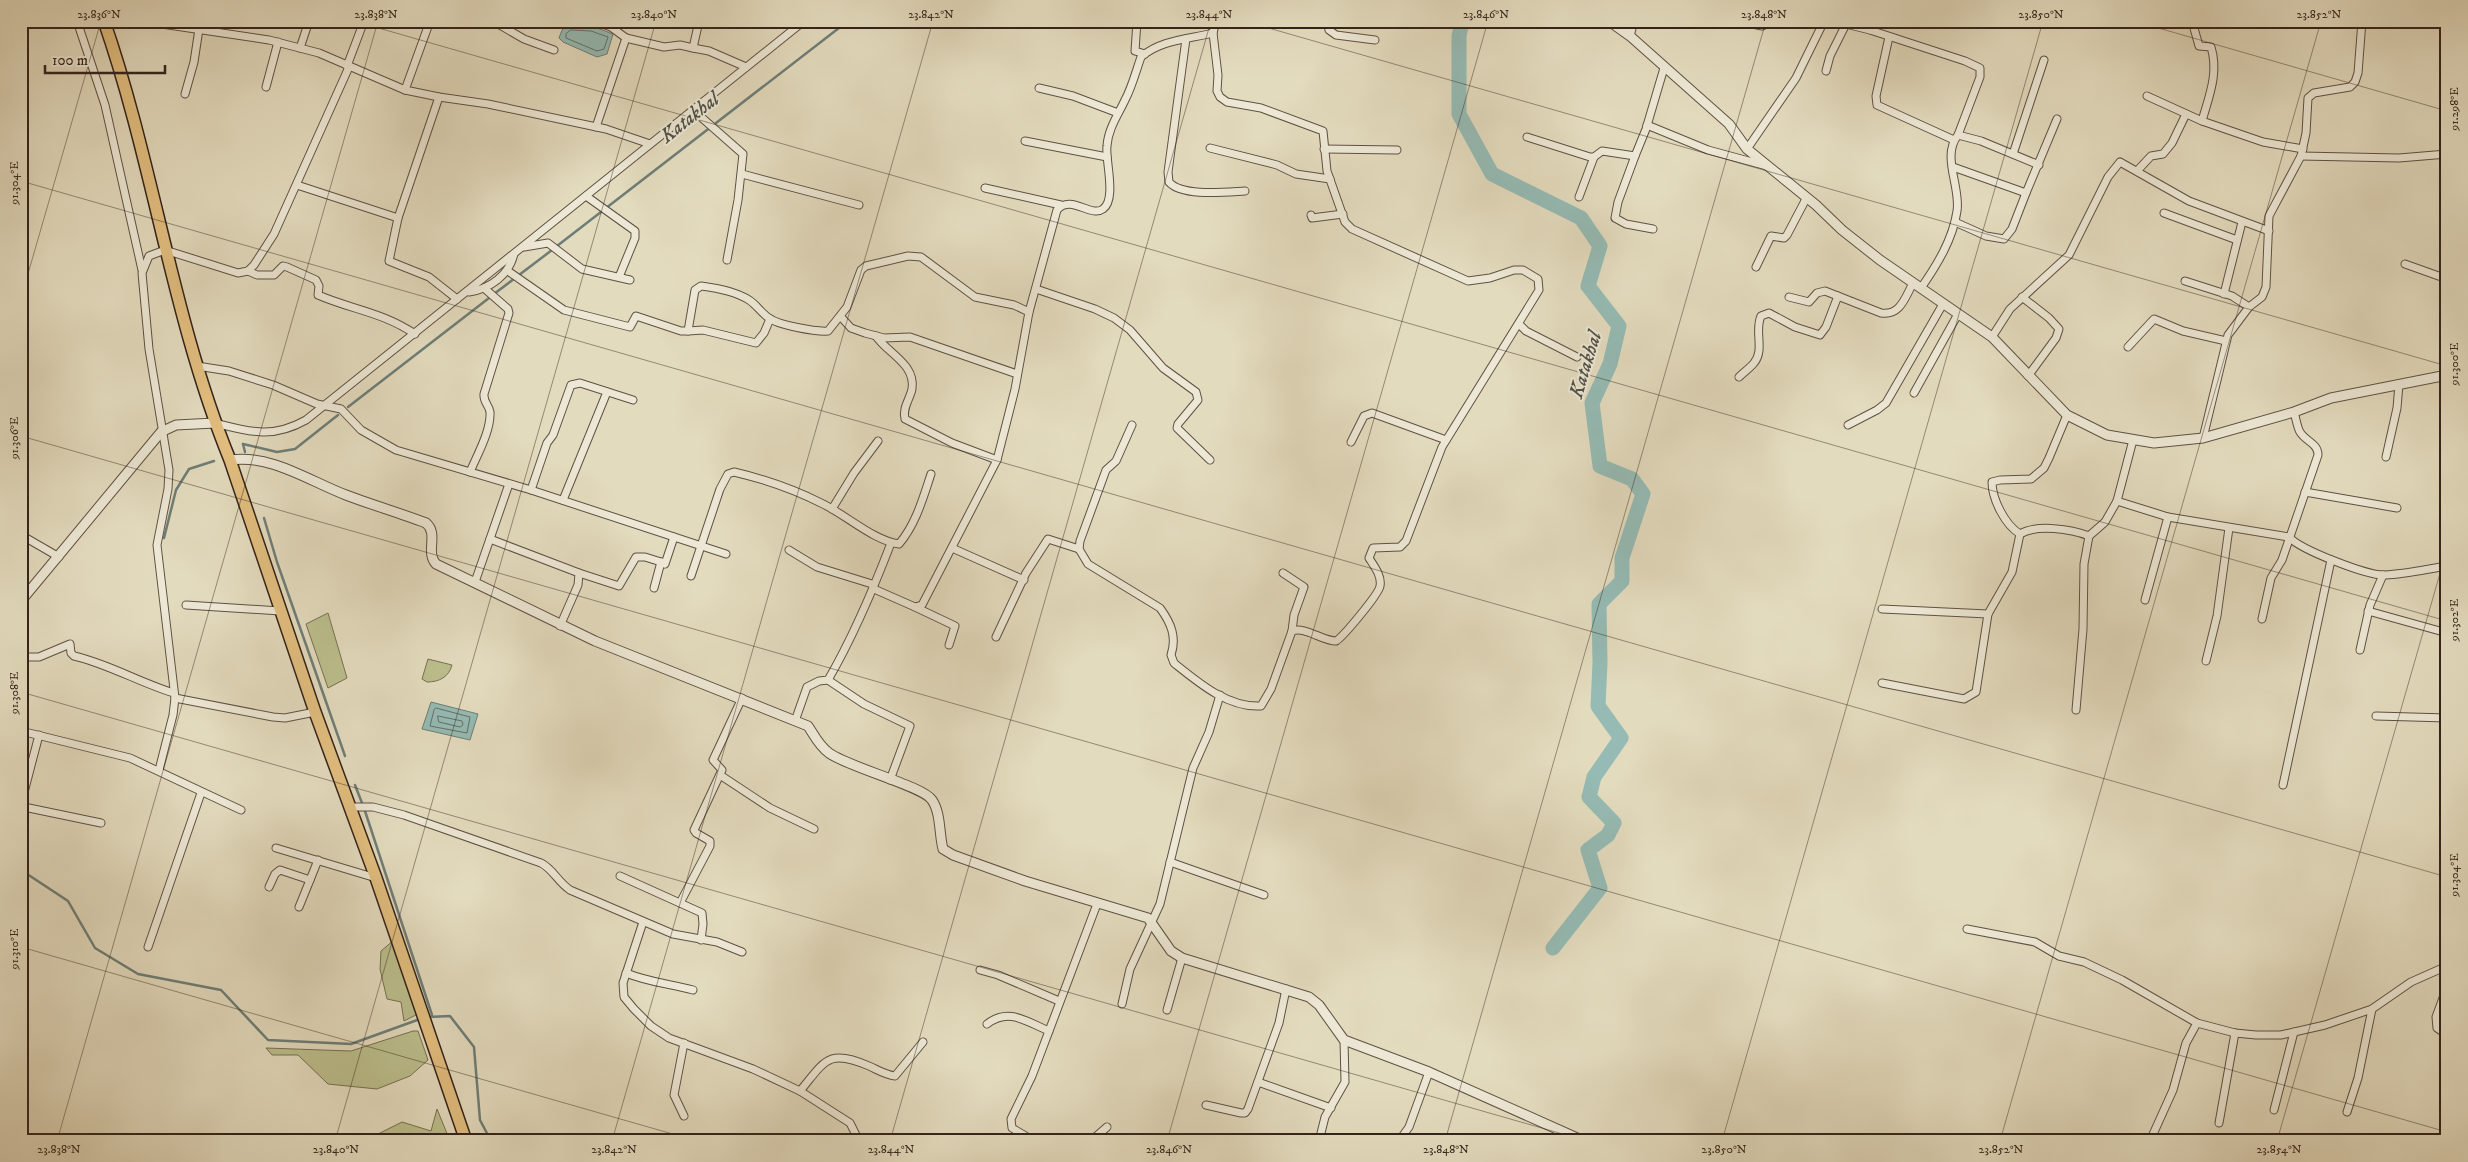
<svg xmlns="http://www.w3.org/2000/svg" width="2468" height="1162" font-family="'IM FELL DW Pica',serif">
  <rect width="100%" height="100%" fill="#e3dbbe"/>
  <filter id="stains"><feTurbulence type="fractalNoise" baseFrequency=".004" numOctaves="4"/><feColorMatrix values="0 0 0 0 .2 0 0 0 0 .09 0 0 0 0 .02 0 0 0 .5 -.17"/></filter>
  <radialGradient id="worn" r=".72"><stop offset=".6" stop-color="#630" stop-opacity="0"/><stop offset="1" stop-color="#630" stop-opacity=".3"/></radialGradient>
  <g fill="#bbbe8c" stroke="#777054">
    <polygon points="328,613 347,678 328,688 306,624"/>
    <path d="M428,659L452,665C449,677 439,682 427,682L422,679Z"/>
    <polygon points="394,940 418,1014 404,1021 401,1002 387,999 380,969 381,951"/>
    <polygon points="413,1031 418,1031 428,1060 410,1076 377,1089 328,1084 298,1055 272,1055 266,1048 351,1051"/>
    <polygon points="437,1109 450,1141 364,1141 402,1122 431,1131"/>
  </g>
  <g fill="#95bbb4" stroke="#6e7e77">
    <polygon points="569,25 592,26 613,34 607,54 597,57 563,42 559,38 562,30"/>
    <polygon points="431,702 478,714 470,740 422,729"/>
  </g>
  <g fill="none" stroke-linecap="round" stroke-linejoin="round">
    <g stroke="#646f68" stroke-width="1">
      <polygon points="571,30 591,31 608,37 604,49 597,51 566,38 566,34"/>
      <polygon points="436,708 470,717 467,733 430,726 434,710"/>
      <polygon points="438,716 462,721 463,725 460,727 439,722"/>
    </g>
    <g stroke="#6e7e77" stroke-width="2.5">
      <polyline points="557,246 848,21"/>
      <polyline points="494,294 552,250"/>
      <polyline points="348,407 489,298"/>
      <polyline points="243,444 277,452 295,449 338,415"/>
      <polyline points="243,444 245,452"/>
      <polyline points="264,518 277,562 345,756"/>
      <polyline points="164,538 176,490 189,469 214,461"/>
      <polyline points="355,785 362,803"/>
      <polyline points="365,811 432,1015"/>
      <polyline points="21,870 68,901 95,948 138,974 221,990 268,1040 351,1044 420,1019"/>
      <polyline points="428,1017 450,1016 474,1047 480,1120 491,1141"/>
    </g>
    <polyline stroke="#95bbb4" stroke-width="15" points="1462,21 1459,36 1459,114 1492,174 1581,218 1600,246 1588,286 1619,326 1610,364 1592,403 1600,466 1632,479 1643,494 1622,558 1622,581 1599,604 1600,663 1598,706 1621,738 1594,777 1589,797 1614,823 1608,835 1588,850 1600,888 1553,948"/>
    <g stroke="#5f5144" stroke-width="9">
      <g id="minor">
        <polyline points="77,21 105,105 142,270"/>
        <polyline points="493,21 524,39 554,50"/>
        <polyline points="594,21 611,27 626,38"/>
        <polyline points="1137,21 1135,51 1145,54"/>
        <polyline points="1327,21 1329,30 1336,35 1375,40"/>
        <polyline points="1738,21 1762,26 1774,21"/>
        <polyline points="1834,21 1870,30 1965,61 1980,68 1980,77 1958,135"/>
        <path d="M2192,21L2199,46L2211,47C2219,73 2209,96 2202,121"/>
        <polyline points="104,22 155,23 269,40 319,53 405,90 439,97 488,104 606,129 650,144"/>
        <polyline points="1870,30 1874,21"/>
        <polyline points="1630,36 1634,21"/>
        <polyline points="1889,37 1876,96 1877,105 1954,140"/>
        <path d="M1186,39L1168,172L1169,182C1182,197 1226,192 1245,191"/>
        <polyline points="300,48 309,21"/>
        <polyline points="693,48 709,51 746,67"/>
        <polyline points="347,66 364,21"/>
        <polyline points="1826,71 1830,56 1846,24"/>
        <polyline points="266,87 278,42"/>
        <polyline points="1039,88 1073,96 1118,113"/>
        <polyline points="405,90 430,21"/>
        <polyline points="185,94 194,62 199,29"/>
        <polyline points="2147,96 2202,121 2263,142 2303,149"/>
        <polyline points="439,97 398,218 389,261 429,277 457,299"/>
        <polyline points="693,110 743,154 738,200 727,260"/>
        <polyline points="1647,125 1708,150 1767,166"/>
        <polyline points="596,127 626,38 664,47 680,45 693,48 699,21"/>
        <polyline points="1527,137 1590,157 1594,157 1602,151 1635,156 1646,129 1664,68"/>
        <polyline points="1025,141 1107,157"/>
        <polyline points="1210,148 1277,165 1296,174 1330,179"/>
        <polyline points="1324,149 1397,150"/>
        <polyline points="1747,149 1796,78 1824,21"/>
        <polyline points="2013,154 2044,60"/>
        <polyline points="1635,156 1618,202 1615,218 1626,224 1653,229"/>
        <polyline points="2301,156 2399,158 2447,154"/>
        <polyline points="1953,167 2026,193 2057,119"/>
        <polyline points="2137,171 2151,156 2163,154 2172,143 2186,114"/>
        <polyline points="742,174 859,205"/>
        <polyline points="297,185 398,218"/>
        <polyline points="985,188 1061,205"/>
        <polyline points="586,196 635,231 635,238 619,277"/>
        <polyline points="1579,197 1594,157"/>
        <polyline points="2164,213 2237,240"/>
        <polyline points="1311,215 1312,218 1343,214"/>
        <polyline points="1955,222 1986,236 2004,239 2012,229 2026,193"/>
        <polyline points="524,247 548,243 582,269 630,280"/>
        <polyline points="2405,264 2447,279"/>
        <polyline points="1756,267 1771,236 1784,238 1787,235 1807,197"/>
        <path d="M248,271L257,275H274L283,266L287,267L316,280L319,286L318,295C353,310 382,312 415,334"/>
        <path d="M508,271L564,310L630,327L636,316L681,331H688L695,290L701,286C717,288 735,291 749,300C757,305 761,313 769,318C778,325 816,332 828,331L847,307L861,270L866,266L908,256L921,257L975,297L1014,305L1029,312"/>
        <polyline points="2185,281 2232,296 2249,307"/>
        <path d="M1921,288C1937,265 1953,239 1957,211C1961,187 1941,156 1958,135L1981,141L2039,165"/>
        <polyline points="1036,289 1095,309 1114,318 1130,330 1163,368 1196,392 1198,400 1178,424 1177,428 1210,460"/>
        <path d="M469,292C490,289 509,275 514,254"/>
        <polyline points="2224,294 2242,222"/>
        <path d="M1789,297L1809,302L1817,293L1825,291L1881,313C1900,316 1905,298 1913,283"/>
        <polyline points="2022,297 2049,318 2059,329 2056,338 2028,376"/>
        <polyline points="841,317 851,328 865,333 884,338 910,337 1017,374"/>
        <polyline points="1519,324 1526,331 1577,357"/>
        <polyline points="688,331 703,330 756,343 764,333 770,319"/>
        <path d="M876,336C887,353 916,364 912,389C910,399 902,408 905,419L952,443L997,460"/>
        <polyline points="1992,337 2010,309 2069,255 2108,177 2120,162 2189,201 2269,231"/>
        <polyline points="2128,347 2154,319 2183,331 2226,341"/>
        <polyline points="197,366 229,371 273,385 317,404 341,409 361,430 396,450 531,490 726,554"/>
        <path d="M1739,377C1744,372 1750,368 1754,363C1765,350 1754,331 1761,316L1769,313L1795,327L1820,335L1826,327L1838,296"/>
        <polyline points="1914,393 1958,314"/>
        <path d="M215,423C251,432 272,439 306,420L804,21"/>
        <path d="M1132,425L1116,461L1106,470L1080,541L1079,549L1088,564L1160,608C1171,623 1177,637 1171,655L1174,663C1199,683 1228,708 1261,706L1271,689L1292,631C1305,626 1322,641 1336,641C1343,637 1379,594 1380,586C1382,576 1374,566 1369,558L1373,548L1400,547L1406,541L1442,447L1539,290L1538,279L1523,270H1514L1490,278L1468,281L1352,229L1345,222L1327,171L1323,131L1261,108L1227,102L1220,97L1217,91L1218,75L1213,33L1216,21"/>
        <polyline points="1848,425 1877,410 1886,403 1943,304"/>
        <polyline points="2203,438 2228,335 2249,307 2262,297 2266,287 2269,216 2301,156 2306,133 2308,98 2314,93 2350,87 2355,82 2358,73 2362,21"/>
        <polyline points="1351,442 1364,416 1372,413 1446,440"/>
        <polyline points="2386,457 2397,408 2399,384"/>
        <path d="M470,472C477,455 491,431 490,412C489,405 483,402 484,394L509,313L508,309L484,288"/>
        <polyline points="531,490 547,443 553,435 571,385 580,383 633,400"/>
        <polyline points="2305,492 2397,508"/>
        <polyline points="563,500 607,392"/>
        <path d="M2117,501L2168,517L2289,537C2301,550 2368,576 2385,575C2406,574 2427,569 2447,566"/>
        <polyline points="832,509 854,473 878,441"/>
        <path d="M2020,534C2005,525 1992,499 1992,482L2000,480L2031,479L2044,468L2049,458L2067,415"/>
        <path d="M2020,534C2037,524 2071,529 2089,536"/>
        <polyline points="21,535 59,557"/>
        <polyline points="490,539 579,573 578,585 560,626"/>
        <polyline points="952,548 1024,580"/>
        <path d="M789,550L817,567L872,584L874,589L915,607L922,605L997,460L1015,389L1029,312L1057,210C1071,194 1091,218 1103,209C1117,199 1105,160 1107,146C1108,129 1118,115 1125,100C1132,87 1136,71 1141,57C1160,40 1189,39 1213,33"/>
        <polyline points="579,573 619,586 636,557 645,557 661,562"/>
        <polyline points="1283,573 1304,587 1294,615 1292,631"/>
        <path d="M691,576L720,489L728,474L734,472C764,479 793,489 821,503C845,514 874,541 899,544C916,524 923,498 931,474"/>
        <polyline points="475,582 509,484"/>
        <polyline points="654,588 661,562 665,564 674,537"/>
        <polyline points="2145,600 2168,517"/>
        <polyline points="186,605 280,611"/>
        <polyline points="915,607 955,626 949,645"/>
        <polyline points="1882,609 1988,614"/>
        <polyline points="2368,611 2440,631"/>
        <path d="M2262,619L2271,578L2282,560L2318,455C2318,443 2306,442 2300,432C2297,427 2296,418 2294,412"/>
        <polyline points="996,637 1026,573 1048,539 1079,549"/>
        <polyline points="2360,650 2370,605 2383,575"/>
        <path d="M21,657H39L70,644L71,653L74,656C109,664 140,683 174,693"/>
        <polyline points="2206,661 2217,616 2229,528"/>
        <polyline points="828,680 864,704 910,726 890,780"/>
        <polyline points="1882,683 1964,699 1976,692 1988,614 2012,572 2020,534"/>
        <polyline points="175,698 273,717 285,718 315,712"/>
        <polyline points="2076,710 2083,629 2084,564 2089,536 2105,522 2117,501 2133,440"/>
        <polyline points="2376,716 2447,718"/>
        <path d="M795,721L807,687L819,681L828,680C853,637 873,590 891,543"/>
        <polyline points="21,731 130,758 241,810"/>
        <polyline points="39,735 22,800 24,807 101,823"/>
        <polyline points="159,770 173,715 175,698 157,545 168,489 169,470 149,349 142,273 149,256 165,250 238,273 248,271 254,265 274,234 349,67"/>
        <polyline points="720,775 770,808 814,829"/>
        <polyline points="2283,785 2331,560"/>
        <path d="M349,807H373L404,815L541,863C553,869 558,882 570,890L673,934L717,942L742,952"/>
        <polyline points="276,848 376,878"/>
        <polyline points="1170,862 1264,895"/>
        <polyline points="620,876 702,913 703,924 701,940"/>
        <polyline points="269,887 275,874 280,870 310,880 318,860"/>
        <polyline points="680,903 710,846 710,841 696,833 694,830 722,770 713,760 742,698"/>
        <polyline points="299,907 310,880"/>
        <polyline points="643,922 623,983 624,997 634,1009 651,1026 669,1038 753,1069 800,1091 850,1123 859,1141"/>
        <polyline points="1967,929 2035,942 2059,956 2084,962 2122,980 2197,1023 2235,1033 2256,1035 2281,1035 2325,1025 2372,1009 2411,982 2447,966"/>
        <polyline points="148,947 201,793"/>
        <polyline points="980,970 998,975 1059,1001"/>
        <path d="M626,973C648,982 670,984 693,990"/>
        <polyline points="2447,987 2436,1017 2437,1028 2447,1035"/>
        <polyline points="1122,1004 1130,969 1160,904 1193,768 1209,732 1220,695"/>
        <polyline points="1167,1010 1182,958"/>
        <path d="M987,1024C1009,1007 1027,1022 1049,1031"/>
        <polyline points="684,1043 674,1095 684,1116"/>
        <polyline points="1258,1082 1331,1108"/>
        <path d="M800,1091C825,1061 828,1048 869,1066C878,1070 886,1075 895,1076L923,1042"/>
        <polyline points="1206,1105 1241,1113 1245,1113 1248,1109 1279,1023 1286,989"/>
        <polyline points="2274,1110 2294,1032"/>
        <polyline points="2347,1112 2358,1078 2372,1009"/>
        <polyline points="2219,1123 2235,1033"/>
        <polyline points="1034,1141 1012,1128 1011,1119 1032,1076 1097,904"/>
        <polyline points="1091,1141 1107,1127"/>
        <polyline points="1319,1141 1325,1117 1345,1082 1344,1040"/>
        <polyline points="1399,1141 1409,1127 1429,1072"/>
        <polyline points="2150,1141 2173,1090 2186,1043 2197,1023"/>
      </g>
    </g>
    <g stroke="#5f5144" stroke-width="11">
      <g id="tertiary">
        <polyline points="1609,21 1630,36 1729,124 1747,149 1816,205 1842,230 1880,260 1992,337 2067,415 2107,435 2154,443 2203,438 2294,412 2331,398 2447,375"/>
        <path d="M230,460C271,454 309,481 346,495C372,505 400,513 426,523C439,534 425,552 436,564L595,641L808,726C814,735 819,746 829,753C850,768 923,786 932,800C941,813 939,834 943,849L953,855L1025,881L1148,918L1171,951L1182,958L1309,997L1319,1005L1344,1040L1429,1072L1584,1141"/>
        <polyline points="21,601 161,432 176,425 215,423"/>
      </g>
    </g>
    <g stroke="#33231b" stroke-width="14">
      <path id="primary" d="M104,21C154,165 172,318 230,460L315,712L376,878L466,1141"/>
    </g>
    <use href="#minor" stroke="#ede8d5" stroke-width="7"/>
    <use href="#tertiary" stroke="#ede8d5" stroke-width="9"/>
    <use href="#primary" stroke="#e2be7f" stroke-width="11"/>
  </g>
  <path fill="none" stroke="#33231b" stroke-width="1" stroke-opacity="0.45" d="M354,21L2447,621M1244,21L2447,366M2134,21L2447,111M21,181L2447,877M21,298L101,21M21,436L2447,1132M21,692L1587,1141M21,947L697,1141M57,1141L378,21M335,1141L656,21M612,1141L933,21M890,1141L1211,21M1167,1141L1488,21M1445,1141L1766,21M1722,1141L2043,21M2000,1141L2321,21M2277,1141L2447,549"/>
  <g text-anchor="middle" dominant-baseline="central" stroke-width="4" stroke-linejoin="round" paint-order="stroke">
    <g font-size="20" font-style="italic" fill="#505149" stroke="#ede8d5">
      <text transform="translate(690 118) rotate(-38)">Katakhal</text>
      <text transform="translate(1586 365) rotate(-73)">Katakhal</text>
    </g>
  </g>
  <rect width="2468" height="1162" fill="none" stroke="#e3dbbe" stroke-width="55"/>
  <path d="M45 65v8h120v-8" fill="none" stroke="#33231b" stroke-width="2.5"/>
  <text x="52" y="65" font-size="15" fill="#33231b" stroke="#ede8d5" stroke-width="4" paint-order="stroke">100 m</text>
  <rect x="28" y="28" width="2412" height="1106" fill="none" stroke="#33231b" stroke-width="2"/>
  <g font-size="12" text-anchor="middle" fill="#33231b">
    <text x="99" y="18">23.836°N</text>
    <text x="376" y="18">23.838°N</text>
    <text x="654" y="18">23.840°N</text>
    <text x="931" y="18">23.842°N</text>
    <text x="1209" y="18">23.844°N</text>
    <text x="1486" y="18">23.846°N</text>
    <text x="1764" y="18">23.848°N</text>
    <text x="2041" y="18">23.850°N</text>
    <text x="2319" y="18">23.852°N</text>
    <text transform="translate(2454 109) rotate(-90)" y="4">91.298°E</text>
    <text transform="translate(14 183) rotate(-90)" y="4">91.304°E</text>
    <text transform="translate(2454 364) rotate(-90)" y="4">91.300°E</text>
    <text transform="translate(14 438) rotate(-90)" y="4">91.306°E</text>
    <text transform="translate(2454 620) rotate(-90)" y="4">91.302°E</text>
    <text transform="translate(14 693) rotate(-90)" y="4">91.308°E</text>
    <text transform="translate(2454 875) rotate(-90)" y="4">91.304°E</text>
    <text transform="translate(14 949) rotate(-90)" y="4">91.310°E</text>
    <text x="59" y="1153">23.838°N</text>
    <text x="336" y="1153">23.840°N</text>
    <text x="614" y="1153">23.842°N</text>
    <text x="891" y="1153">23.844°N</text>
    <text x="1169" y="1153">23.846°N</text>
    <text x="1446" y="1153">23.848°N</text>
    <text x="1724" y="1153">23.850°N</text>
    <text x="2001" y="1153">23.852°N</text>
    <text x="2279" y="1153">23.854°N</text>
  </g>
  <rect width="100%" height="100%" filter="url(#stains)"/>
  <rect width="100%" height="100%" fill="url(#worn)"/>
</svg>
